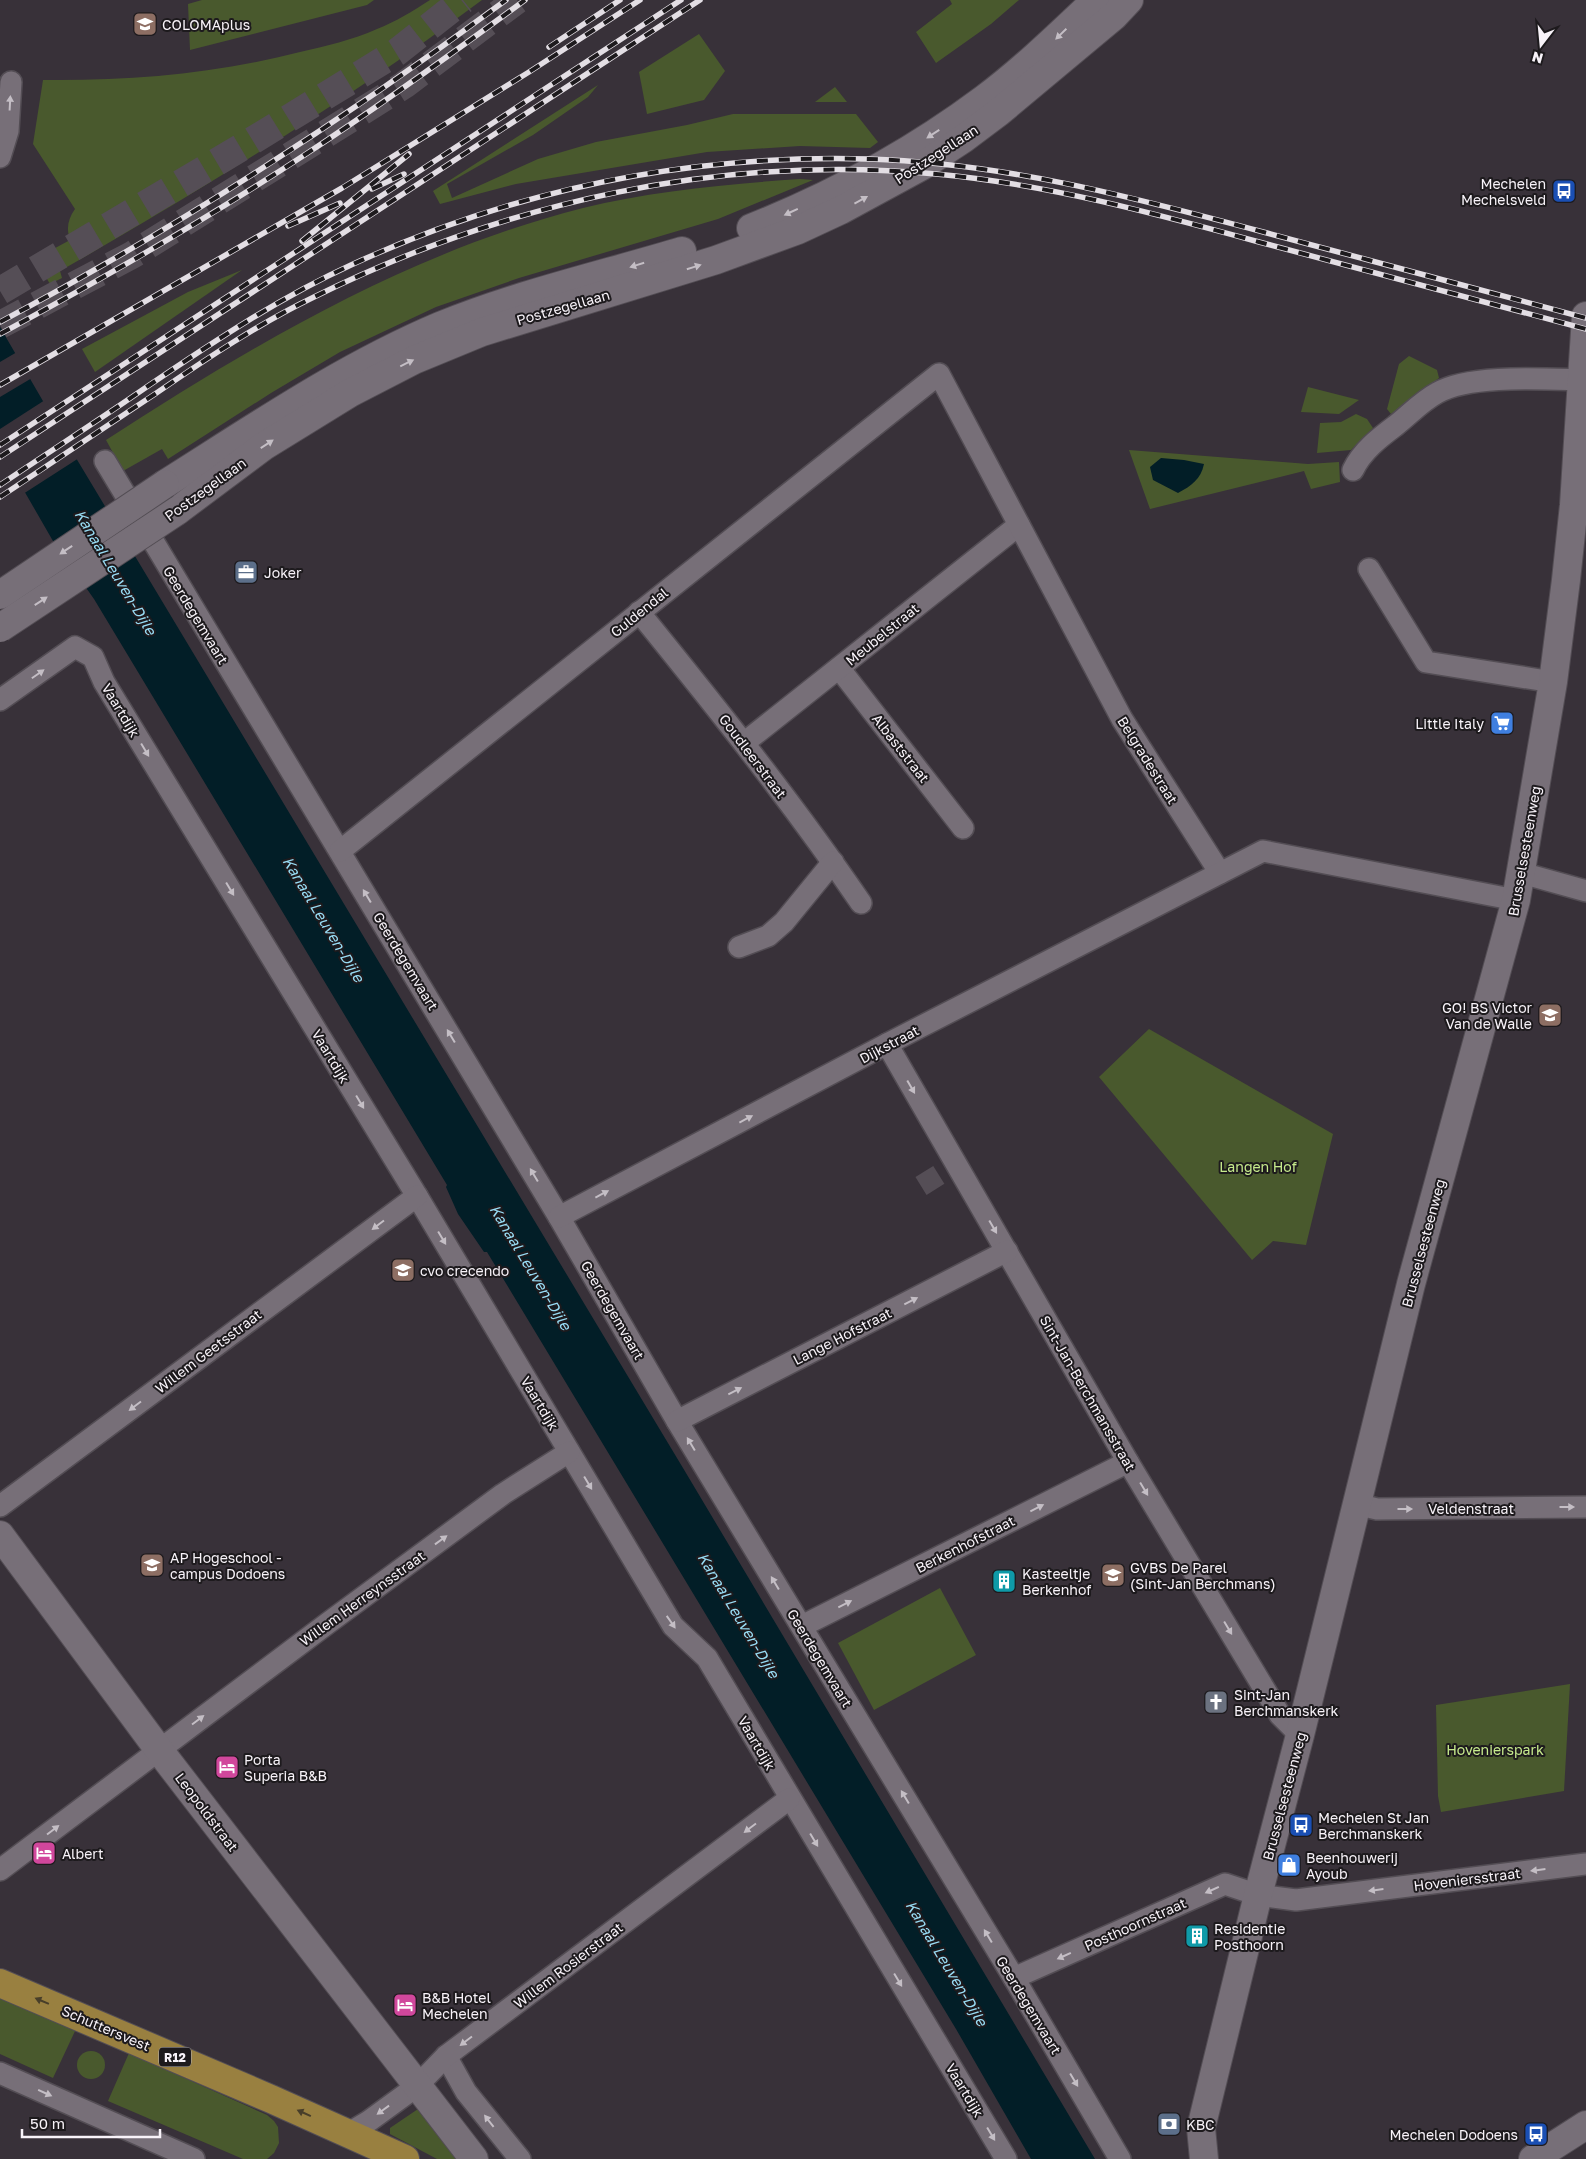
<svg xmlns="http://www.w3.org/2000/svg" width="1586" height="2159" font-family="'Golos Text',sans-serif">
  <rect width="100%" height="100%" fill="#383139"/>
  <g fill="#49592d">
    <polygon points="202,0 374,0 367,5 190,50 188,4"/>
    <path d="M430,0H482C347,101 205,188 60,271L62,278L50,284L35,259L70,240C66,228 68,219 75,209L33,144L43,80C130,81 215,74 300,52C326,46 352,40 377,29C395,22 413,11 430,0Z"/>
    <polygon points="950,0 1019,0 991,24 936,63 916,32 952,4"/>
    <polygon points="699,34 725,71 704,100 647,114 639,72"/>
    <polygon points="598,85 588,97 533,135 447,184 452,198 538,159 596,142 687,125 733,114 856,114 878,142 870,148 800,146 707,152 516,184 440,204 433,191"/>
    <polygon points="835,87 847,102 815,102"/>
    <path d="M800,179L813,180L718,219L519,278L436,307L340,352L271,393L168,459L162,449L123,471L106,440C254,344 410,252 583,208C651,191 729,184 800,179Z"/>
    <polygon points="242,270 95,372 82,349 188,292"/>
    <polygon points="1409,356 1437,370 1439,378 1391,414 1387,409 1399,364"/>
    <polygon points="1308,387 1359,400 1339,414 1301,412"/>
    <polygon points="1356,414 1367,419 1373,428 1351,450 1317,453 1320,423 1341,422"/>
    <polygon points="1129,450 1308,464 1339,462 1340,482 1311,489 1304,471 1150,509"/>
    <polygon points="1149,1029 1333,1134 1306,1245 1273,1241 1252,1260 1099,1077"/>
    <polygon points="940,1588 976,1655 874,1710 838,1643"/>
    <polygon points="1570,1684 1564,1791 1441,1812 1438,1796 1436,1705"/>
    <polygon points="0,1996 76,2029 53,2078 0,2054"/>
    <circle cx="91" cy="2065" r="14"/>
    <polygon points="129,2053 267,2115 274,2121 278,2127 279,2143 274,2153 267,2159 243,2159 108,2101"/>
    <polygon points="418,2109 459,2159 437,2159 390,2134 390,2128"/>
  </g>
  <g fill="#021e27">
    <polygon points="0,327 76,458 683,1468 1095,2159 1031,2159 956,2029 487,1252 484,1252 458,1214 446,1187 447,1185 94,599 53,541 0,449"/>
    <path d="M1161,458L1184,460L1204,464C1201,479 1191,486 1178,493L1153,480L1150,467Z"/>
  </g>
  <g fill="#383139">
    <polygon points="17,352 32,378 0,397 0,362"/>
    <polygon points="45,400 79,458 23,494 0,454 0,429"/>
  </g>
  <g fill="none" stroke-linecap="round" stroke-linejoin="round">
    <polyline stroke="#554e56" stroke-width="21" stroke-dasharray="21 11" stroke-linecap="butt" points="921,1186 945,1171"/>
    <g stroke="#554e56" stroke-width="28" stroke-dasharray="28 14" stroke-linecap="butt">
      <polyline points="0,291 242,147 397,52 463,0"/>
      <polyline points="0,325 132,255 404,85 517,0"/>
    </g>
    <g stroke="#534d54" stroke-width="24">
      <g id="street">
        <polyline points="0,157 8,131 11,82"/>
        <polyline points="105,461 559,1217 677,1421 1014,1978 1120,2159"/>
        <path d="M1353,470C1362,451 1379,438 1395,426C1409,415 1422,401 1437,393C1469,374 1544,379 1582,380"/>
        <polyline points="1369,569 1426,662 1553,682"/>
        <path d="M639,612C716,707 792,802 861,903"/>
        <polyline points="839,668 963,828"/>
        <polyline points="0,700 75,647 93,657 104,682 417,1196 673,1626 707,1658 1006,2159"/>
        <polyline points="744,743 1019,525"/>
        <polyline points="340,851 939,374 1122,719 1220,873"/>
        <polyline points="1522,873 1586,891"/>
        <polyline points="739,947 768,936 784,922 833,862"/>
        <polyline points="887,1044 1128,1462 1280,1715 1300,1735"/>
        <polyline points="559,1217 887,1044 1263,851 1516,900"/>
        <polyline points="677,1421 1007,1251"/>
        <polyline points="1356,1504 1377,1509 1586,1507"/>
        <polyline points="0,1506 417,1196"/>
        <polyline points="802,1626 1128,1462"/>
        <polyline points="0,1870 328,1623 503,1494 569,1452"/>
        <polyline points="1014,1978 1225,1884 1258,1895 1296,1900 1586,1864"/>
        <polyline points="446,2056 466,2092 520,2159"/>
        <polyline points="0,2073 194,2159"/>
        <polyline points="349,2133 369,2121 417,2086 446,2056 789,1799"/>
      </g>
    </g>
    <g stroke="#534d54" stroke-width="30">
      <g id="secondary">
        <path d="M751,228C834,195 913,152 984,99C1024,69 1060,34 1096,0"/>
        <path d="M165,484C254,428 343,367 440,326C518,294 602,275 682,251"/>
        <polyline points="177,511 264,446 350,393 414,360 482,332 716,260 798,230 841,210 922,166 963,139 999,112 1114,16 1129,0"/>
        <polyline points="0,1535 159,1750 474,2159"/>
        <polyline points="1204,2159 1201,2128 1258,1895 1300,1735 1411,1284 1516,900 1553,682 1566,580 1574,505 1586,316"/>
        <polyline points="1533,2159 1586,2125"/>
      </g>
    </g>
    <g stroke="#534d54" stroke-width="30">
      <polyline id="primary" points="0,1983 271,2099 405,2159"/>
    </g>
    <use href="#street" stroke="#776f78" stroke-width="21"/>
    <use href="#secondary" stroke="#776f78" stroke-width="28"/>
    <use href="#primary" stroke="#998040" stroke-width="28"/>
    <g stroke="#e3dee4" stroke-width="5.5">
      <g id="rail">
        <polyline points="549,47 620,0"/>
        <polyline points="372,189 404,174"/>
        <polyline points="288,226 340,203"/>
        <polyline points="302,241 409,154"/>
        <path d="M0,322C177,228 345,119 506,0"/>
        <path d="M0,334C104,278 207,219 306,154C381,105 453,53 525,0"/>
        <polyline points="0,385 342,188 529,72 640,0"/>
        <polyline points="0,445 681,0"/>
        <polyline points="0,457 700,0"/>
        <path d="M0,485C49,452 99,420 148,386C213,342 279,298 351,265C516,189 687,154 869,159C1005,163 1136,198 1267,233C1373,261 1480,290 1586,318"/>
        <path d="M0,497C52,463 103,428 155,394C206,359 258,324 314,297C506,202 722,154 936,174C1046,184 1153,213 1259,242C1368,271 1477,300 1586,329"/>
      </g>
    </g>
    <use href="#rail" stroke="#1d1a1d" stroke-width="4" stroke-dasharray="11" stroke-linecap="butt"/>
    <g stroke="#534d54" stroke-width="30" stroke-linecap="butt">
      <g id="secondary-bridge">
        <polyline points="0,595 165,484"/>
        <polyline points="0,628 177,511"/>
      </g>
    </g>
    <use href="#secondary-bridge" stroke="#776f78" stroke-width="28"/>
  </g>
  <defs><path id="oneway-solid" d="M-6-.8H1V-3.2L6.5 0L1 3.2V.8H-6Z" transform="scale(1.25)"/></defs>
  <g fill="#c4bec5">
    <use href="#oneway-solid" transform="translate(1061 34) rotate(136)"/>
    <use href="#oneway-solid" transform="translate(10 103) rotate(-87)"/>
    <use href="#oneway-solid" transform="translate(933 134) rotate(147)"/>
    <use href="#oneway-solid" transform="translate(861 200) rotate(-29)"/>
    <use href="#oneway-solid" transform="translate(791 212) rotate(155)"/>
    <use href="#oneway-solid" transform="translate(637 265) rotate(163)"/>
    <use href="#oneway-solid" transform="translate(694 267) rotate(-17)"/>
    <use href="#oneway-solid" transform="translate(407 363) rotate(-26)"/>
    <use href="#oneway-solid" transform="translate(267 444) rotate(-33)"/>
    <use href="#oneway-solid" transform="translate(66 550) rotate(146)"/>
    <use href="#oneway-solid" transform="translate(41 601) rotate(-33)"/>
    <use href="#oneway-solid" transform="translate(38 674) rotate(-35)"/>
    <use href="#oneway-solid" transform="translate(145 750) rotate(59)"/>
    <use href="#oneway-solid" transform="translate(230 889) rotate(59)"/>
    <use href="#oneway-solid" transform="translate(367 896) rotate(-121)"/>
    <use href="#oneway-solid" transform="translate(451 1036) rotate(-121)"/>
    <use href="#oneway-solid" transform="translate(911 1087) rotate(60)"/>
    <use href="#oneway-solid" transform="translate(360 1102) rotate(59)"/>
    <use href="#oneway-solid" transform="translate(746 1119) rotate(-28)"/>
    <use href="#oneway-solid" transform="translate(534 1175) rotate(-121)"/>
    <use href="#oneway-solid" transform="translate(602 1194) rotate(-28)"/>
    <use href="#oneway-solid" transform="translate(378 1225) rotate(143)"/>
    <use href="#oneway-solid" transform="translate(993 1227) rotate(60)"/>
    <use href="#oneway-solid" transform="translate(442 1238) rotate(59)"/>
    <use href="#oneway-solid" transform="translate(911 1301) rotate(-27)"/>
    <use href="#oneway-solid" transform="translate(735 1391) rotate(-27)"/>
    <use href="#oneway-solid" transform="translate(135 1406) rotate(143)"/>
    <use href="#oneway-solid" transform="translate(691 1444) rotate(-121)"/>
    <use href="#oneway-solid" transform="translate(588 1483) rotate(59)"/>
    <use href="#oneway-solid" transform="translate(1144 1489) rotate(59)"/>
    <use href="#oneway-solid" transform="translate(1567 1507)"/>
    <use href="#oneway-solid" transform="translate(1037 1508) rotate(-27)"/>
    <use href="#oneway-solid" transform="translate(1405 1509)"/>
    <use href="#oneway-solid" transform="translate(441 1540) rotate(-36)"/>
    <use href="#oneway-solid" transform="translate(775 1583) rotate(-121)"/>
    <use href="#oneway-solid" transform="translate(845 1604) rotate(-27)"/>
    <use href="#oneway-solid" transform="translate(671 1622) rotate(55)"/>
    <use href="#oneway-solid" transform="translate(1228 1628) rotate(59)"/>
    <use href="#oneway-solid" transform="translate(198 1720) rotate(-37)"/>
    <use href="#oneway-solid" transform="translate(905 1797) rotate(-121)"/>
    <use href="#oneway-solid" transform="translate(750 1828) rotate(143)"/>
    <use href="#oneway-solid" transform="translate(53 1830) rotate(-37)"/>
    <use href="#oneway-solid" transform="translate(814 1840) rotate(59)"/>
    <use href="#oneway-solid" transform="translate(1538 1870) rotate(173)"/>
    <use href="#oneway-solid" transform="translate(1212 1890) rotate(156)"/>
    <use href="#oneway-solid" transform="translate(1376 1890) rotate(173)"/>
    <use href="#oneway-solid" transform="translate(988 1936) rotate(-121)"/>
    <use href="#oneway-solid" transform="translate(1064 1956) rotate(156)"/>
    <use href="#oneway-solid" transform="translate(898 1980) rotate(59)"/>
    <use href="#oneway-solid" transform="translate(466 2041) rotate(143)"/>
    <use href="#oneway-solid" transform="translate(1074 2080) rotate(59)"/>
    <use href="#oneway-solid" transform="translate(45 2093) rotate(24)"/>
    <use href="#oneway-solid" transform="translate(383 2110) rotate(144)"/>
    <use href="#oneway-solid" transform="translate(489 2121) rotate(-128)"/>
    <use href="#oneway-solid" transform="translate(991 2134) rotate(59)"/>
  </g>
  <g fill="#483e29">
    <use href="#oneway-solid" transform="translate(42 2001) rotate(-157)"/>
    <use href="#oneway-solid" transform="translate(304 2113) rotate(-156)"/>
  </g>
  <defs>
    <g id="school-square" transform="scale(1.25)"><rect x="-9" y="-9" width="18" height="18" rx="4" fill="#8d6e63" stroke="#1d1a1d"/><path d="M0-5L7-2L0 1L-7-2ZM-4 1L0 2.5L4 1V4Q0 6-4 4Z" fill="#fff"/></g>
    <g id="bus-square" transform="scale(1.25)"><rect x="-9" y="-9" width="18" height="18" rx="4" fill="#1a4fb4" stroke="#1d1a1d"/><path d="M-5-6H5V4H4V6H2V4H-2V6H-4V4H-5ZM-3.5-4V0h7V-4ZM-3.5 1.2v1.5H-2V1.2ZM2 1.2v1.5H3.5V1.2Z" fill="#fff"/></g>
    <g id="office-square" transform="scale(1.25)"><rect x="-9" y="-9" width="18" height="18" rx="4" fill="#5c6f8a" stroke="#1d1a1d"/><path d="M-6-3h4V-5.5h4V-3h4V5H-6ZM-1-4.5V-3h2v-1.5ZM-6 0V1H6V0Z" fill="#fff"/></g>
    <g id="supermarket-square" transform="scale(1.25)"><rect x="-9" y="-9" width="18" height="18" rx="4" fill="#3f7fe0" stroke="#1d1a1d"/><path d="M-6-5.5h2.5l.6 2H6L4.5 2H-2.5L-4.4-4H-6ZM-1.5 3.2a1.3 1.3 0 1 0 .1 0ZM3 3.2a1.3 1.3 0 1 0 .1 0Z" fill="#fff"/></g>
    <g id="university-square" transform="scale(1.25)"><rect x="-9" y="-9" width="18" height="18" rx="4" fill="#8d6e63" stroke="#1d1a1d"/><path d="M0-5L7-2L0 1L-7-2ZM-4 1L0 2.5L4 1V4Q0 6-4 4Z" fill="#fff"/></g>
    <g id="building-square" transform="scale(1.25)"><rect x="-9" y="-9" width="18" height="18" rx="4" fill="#0f9aa8" stroke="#1d1a1d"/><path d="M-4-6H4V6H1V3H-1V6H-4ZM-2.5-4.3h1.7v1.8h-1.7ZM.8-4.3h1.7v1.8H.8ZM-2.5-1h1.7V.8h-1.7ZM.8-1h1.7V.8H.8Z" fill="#fff"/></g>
    <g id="church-square" transform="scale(1.25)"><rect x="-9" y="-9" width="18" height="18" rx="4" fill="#6b7280" stroke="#1d1a1d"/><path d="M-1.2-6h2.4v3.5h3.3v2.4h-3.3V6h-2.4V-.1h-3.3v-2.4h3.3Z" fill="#fff"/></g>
    <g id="hotel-square" transform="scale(1.25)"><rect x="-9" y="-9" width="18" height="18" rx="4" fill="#d1479c" stroke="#1d1a1d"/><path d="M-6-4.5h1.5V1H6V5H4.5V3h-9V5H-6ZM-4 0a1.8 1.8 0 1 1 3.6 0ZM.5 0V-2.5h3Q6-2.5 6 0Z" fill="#fff"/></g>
    <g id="shop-square" transform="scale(1.25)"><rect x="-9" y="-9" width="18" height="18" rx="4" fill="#3f7fe0" stroke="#1d1a1d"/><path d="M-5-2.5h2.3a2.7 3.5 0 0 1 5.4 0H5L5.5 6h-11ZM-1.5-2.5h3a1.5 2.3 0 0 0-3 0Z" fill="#fff"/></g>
    <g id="bank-square" transform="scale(1.25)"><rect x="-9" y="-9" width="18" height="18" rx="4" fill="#5c6f8a" stroke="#1d1a1d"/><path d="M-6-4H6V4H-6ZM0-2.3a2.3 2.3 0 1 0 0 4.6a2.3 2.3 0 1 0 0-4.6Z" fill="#fff"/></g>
  </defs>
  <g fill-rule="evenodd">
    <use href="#school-square" x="145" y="24"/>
    <use href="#bus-square" x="1564" y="191"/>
    <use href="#office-square" x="246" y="572"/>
    <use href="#supermarket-square" x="1502" y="723"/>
    <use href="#school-square" x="1550" y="1015"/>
    <use href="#school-square" x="403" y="1270"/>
    <use href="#university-square" x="152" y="1565"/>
    <use href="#school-square" x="1113" y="1575"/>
    <use href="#building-square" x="1004" y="1581"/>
    <use href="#church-square" x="1216" y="1702"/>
    <use href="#hotel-square" x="227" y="1767"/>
    <use href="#bus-square" x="1301" y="1825"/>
    <use href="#hotel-square" x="44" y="1853"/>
    <use href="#shop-square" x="1289" y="1865"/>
    <use href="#building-square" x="1197" y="1936"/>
    <use href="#hotel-square" x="405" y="2005"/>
    <use href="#bank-square" x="1169" y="2124"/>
    <use href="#bus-square" x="1536" y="2134"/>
  </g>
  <g text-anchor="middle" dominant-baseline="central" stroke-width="4" stroke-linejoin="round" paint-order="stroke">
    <rect fill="#1d1a1d" stroke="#b6b2b7" stroke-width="1" x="159" y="2047.5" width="32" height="19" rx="4"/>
    <g font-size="12" font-weight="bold" fill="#f8f3f9">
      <text x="175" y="2057">R12</text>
    </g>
    <g font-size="14" fill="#f8f3f9" stroke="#1d1a1d" text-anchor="start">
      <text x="162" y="24">COLOMAplus</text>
      <text x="1546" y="183" text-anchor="end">Mechelen<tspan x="1546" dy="16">Mechelsveld</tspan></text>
      <text x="264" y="572">Joker</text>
      <text x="1484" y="723" text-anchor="end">Little Italy</text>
      <text x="1532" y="1007" text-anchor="end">GO! BS Victor<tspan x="1532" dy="16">Van de Walle</tspan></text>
      <text x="420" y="1270">cvo crecendo</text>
      <text x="170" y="1557">AP Hogeschool -<tspan x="170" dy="16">campus Dodoens</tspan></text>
      <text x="1130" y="1567">GVBS De Parel<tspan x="1130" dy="16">(Sint-Jan Berchmans)</tspan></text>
      <text x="1022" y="1573">Kasteeltje<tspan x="1022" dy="16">Berkenhof</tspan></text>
      <text x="1234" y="1694">Sint-Jan<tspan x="1234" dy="16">Berchmanskerk</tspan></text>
      <text x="244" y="1759">Porta<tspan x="244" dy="16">Superia B&amp;B</tspan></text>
      <text x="1318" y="1817">Mechelen St Jan<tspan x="1318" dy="16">Berchmanskerk</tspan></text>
      <text x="62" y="1853">Albert</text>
      <text x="1306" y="1857">Beenhouwerij<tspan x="1306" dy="16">Ayoub</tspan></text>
      <text x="1214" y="1928">Residentie<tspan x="1214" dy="16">Posthoorn</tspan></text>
      <text x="422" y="1997">B&amp;B Hotel<tspan x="422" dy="16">Mechelen</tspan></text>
      <text x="1186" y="2124">KBC</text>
      <text x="1518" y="2134" text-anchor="end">Mechelen Dodoens</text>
    </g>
    <g font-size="14" fill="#f8f3f9" stroke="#1d1a1d">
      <text transform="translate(936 154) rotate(-33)">Postzegellaan</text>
      <text transform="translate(563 307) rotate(-16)">Postzegellaan</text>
      <text transform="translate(205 489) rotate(-36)">Postzegellaan</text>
      <text transform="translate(639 612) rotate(-39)">Guldendal</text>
      <text transform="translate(196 615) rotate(59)">Geerdegemvaart</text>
      <text transform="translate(882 634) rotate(-39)">Meubelstraat</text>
      <text transform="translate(121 710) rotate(59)">Vaartdijk</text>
      <text transform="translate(901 748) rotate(52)">Albaststraat</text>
      <text transform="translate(753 756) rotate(53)">Goudleerstraat</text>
      <text transform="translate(1148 760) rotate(58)">Belgradestraat</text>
      <text transform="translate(1524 851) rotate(-80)">Brusselsesteenweg</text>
      <text transform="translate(406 961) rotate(59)">Geerdegemvaart</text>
      <text transform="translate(889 1044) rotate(-28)">Dijkstraat</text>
      <text transform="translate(331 1056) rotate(59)">Vaartdijk</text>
      <text transform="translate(1423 1243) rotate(-75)">Brusselsesteenweg</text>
      <text transform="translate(613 1310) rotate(60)">Geerdegemvaart</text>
      <text transform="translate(842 1336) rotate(-27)">Lange Hofstraat</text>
      <text transform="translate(208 1351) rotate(-37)">Willem Geetsstraat</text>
      <text transform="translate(1088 1393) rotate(60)">Sint-Jan-Berchmansstraat</text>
      <text transform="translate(540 1403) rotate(59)">Vaartdijk</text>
      <text x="1471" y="1508">Veldenstraat</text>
      <text transform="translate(965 1544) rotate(-27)">Berkenhofstraat</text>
      <text transform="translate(362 1598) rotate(-36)">Willem Herreynsstraat</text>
      <text transform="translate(820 1658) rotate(59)">Geerdegemvaart</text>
      <text transform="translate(757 1743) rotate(60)">Vaartdijk</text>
      <text transform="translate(1284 1796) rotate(-75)">Brusselsesteenweg</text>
      <text transform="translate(207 1812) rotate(53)">Leopoldstraat</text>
      <text transform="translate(1467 1879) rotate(-7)">Hoveniersstraat</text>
      <text transform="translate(1135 1924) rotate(-24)">Posthoornstraat</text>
      <text transform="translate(568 1965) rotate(-37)">Willem Rosierstraat</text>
      <text transform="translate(1029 2005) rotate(59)">Geerdegemvaart</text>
      <text transform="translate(106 2028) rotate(23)">Schuttersvest</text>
      <text transform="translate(965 2090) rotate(59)">Vaartdijk</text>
    </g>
    <g font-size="14" fill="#c7eb8d" stroke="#1d1a1d">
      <text x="1258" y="1166">Langen Hof</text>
      <text x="1495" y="1749">Hovenierspark</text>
    </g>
    <g font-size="15" font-style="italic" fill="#98dcf4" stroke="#1d1a1d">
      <text transform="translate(116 572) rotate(59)">Kanaal Leuven-Dijle</text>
      <text transform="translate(324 919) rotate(59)">Kanaal Leuven-Dijle</text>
      <text transform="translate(531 1267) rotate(59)">Kanaal Leuven-Dijle</text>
      <text transform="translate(739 1615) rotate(59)">Kanaal Leuven-Dijle</text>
      <text transform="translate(947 1963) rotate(59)">Kanaal Leuven-Dijle</text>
    </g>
  </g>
  <g transform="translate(1541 45) rotate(196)" stroke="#1d1a1d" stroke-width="4" paint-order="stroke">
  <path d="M0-4L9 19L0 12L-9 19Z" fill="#f8f3f9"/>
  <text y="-8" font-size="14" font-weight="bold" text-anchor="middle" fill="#f8f3f9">N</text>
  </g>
  <path d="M22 2129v8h138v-8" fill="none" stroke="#f8f3f9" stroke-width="2.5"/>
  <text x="30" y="2129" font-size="15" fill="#f8f3f9" stroke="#1d1a1d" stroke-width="4" paint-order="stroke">50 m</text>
</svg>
